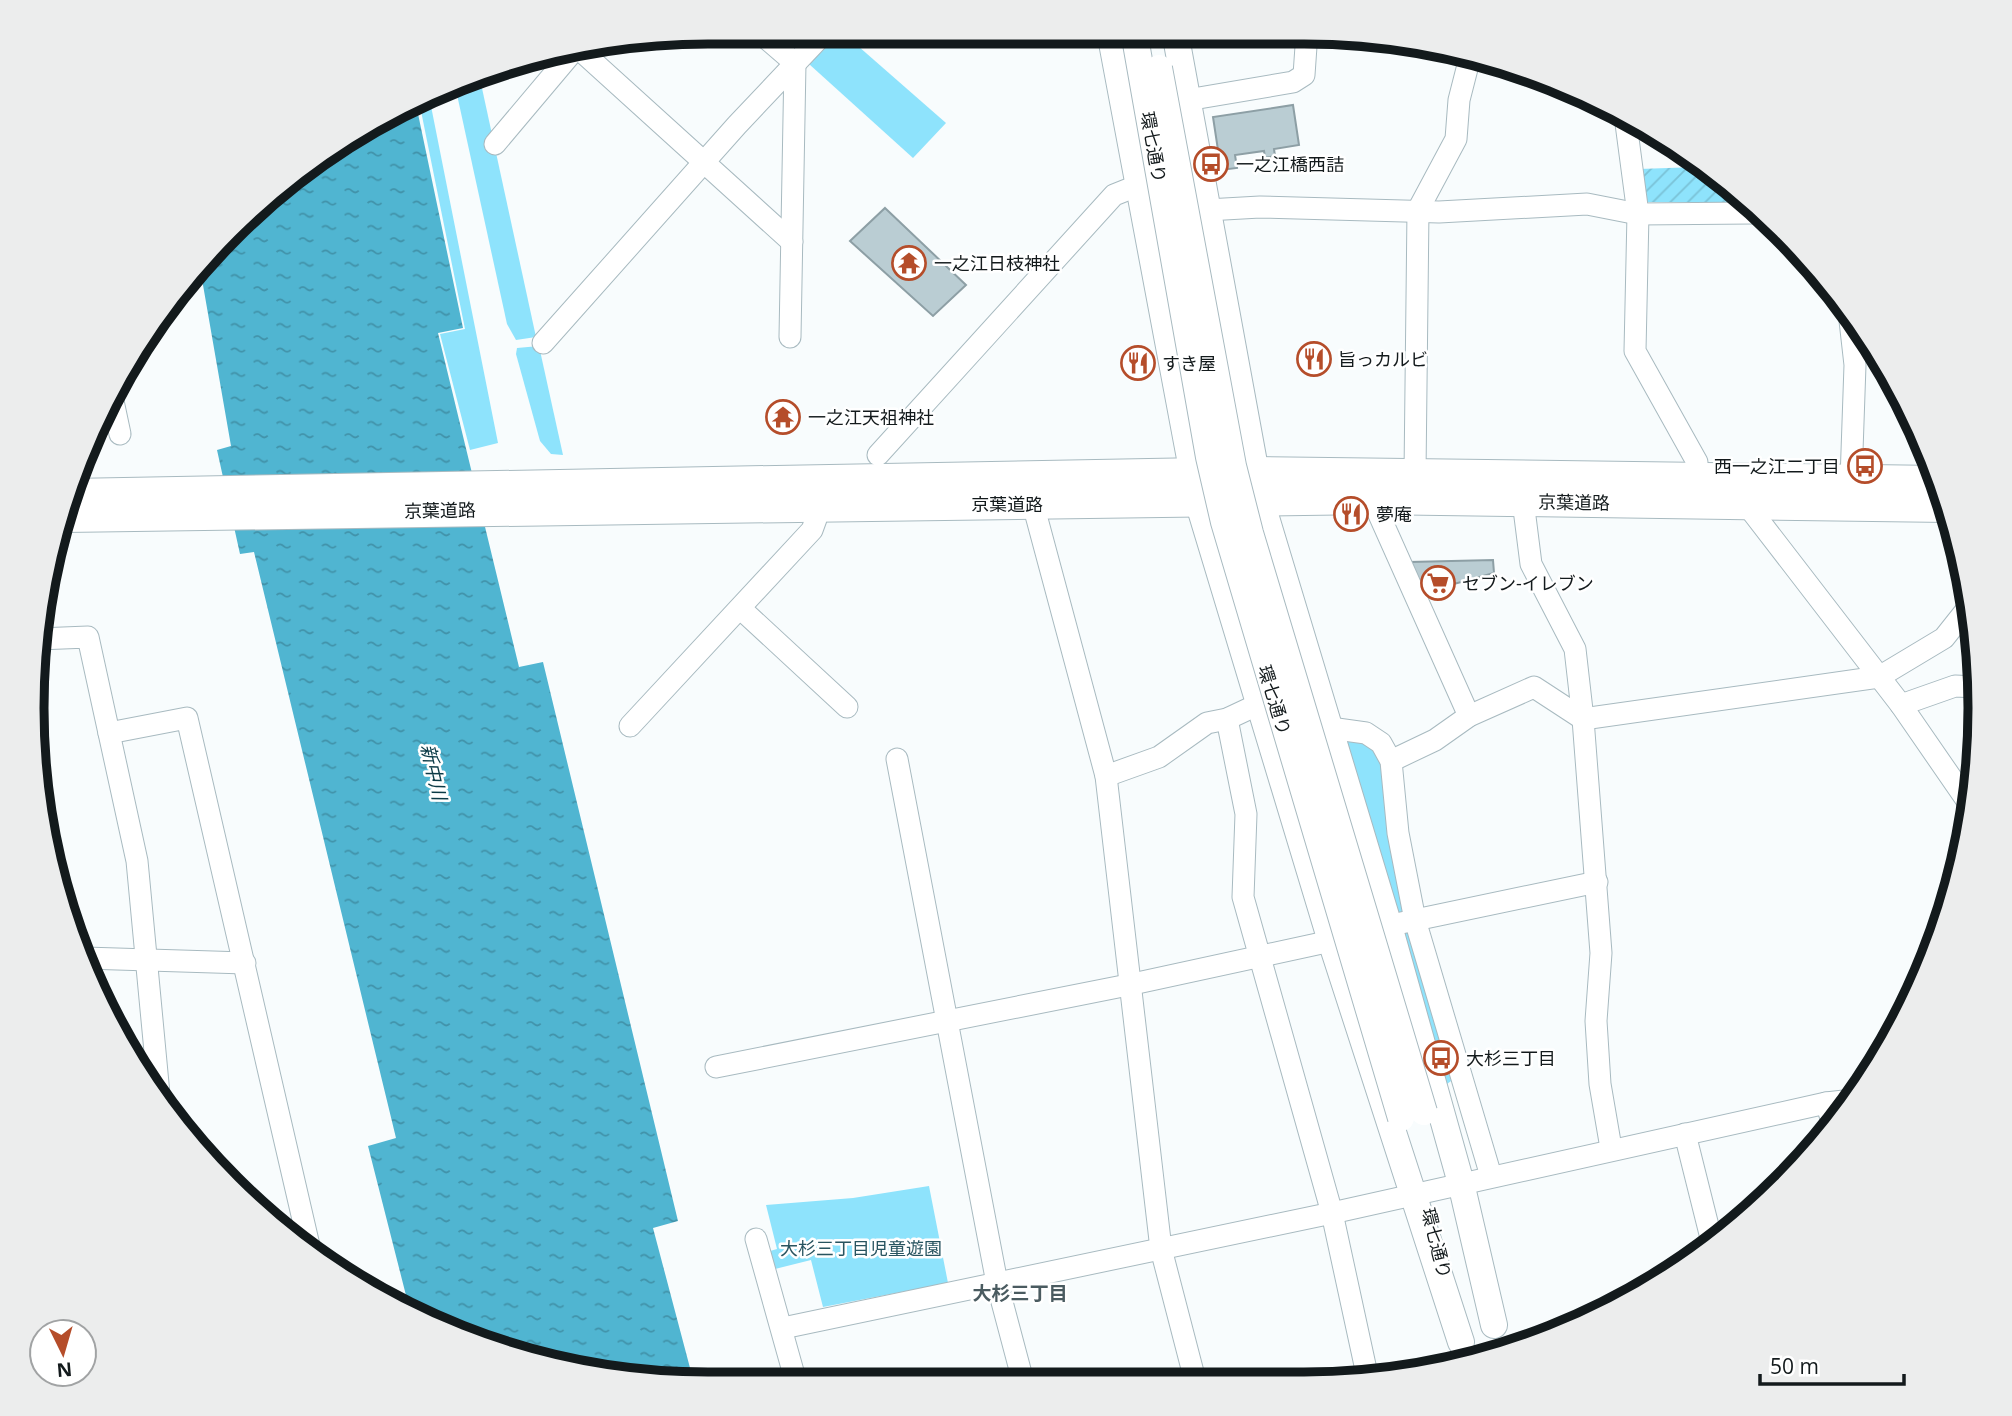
<svg xmlns="http://www.w3.org/2000/svg" width="2012" height="1416" font-family="'Open Sans','Noto Sans JP',sans-serif">
  <defs>
    <pattern id="garden-furrows" width="10" height="10" patternUnits="userSpaceOnUse" patternTransform="scale(1.75)"><rect width="10" height="10" fill="#8ee3fc"/><path d="M-1 1l2-2M0 10L10 0M9 11l2-2" fill="none" stroke="#7ac2d7"/></pattern>
    <pattern id="water-ripples" width="26" height="14" patternUnits="userSpaceOnUse" patternTransform="scale(1.75)"><rect width="26" height="14" fill="#50b5d1"/><path d="M2 4q2-2 4 0t4 0M15 11q2-2 4 0t4 0" fill="none" stroke="#4192a9"/></pattern>
  </defs>
  <rect width="100%" height="100%" fill="#f8fcfd"/>
  <g fill="#8ee3fc">
    <polygon points="842,32 946,123 913,158 809,64"/>
    <polygon points="480,79 536,337 516,340 507,324 456,90"/>
    <polygon points="430,101 498,443 470,450 440,334 465,329 420,106"/>
    <polygon points="539,346 563,455 551,454 540,441 516,354 517,348"/>
    <polygon points="1973,612 1976,649 1958,631"/>
    <polygon points="1339,733 1360,737 1386,764 1412,917 1395,920"/>
    <polygon points="1413,925 1451,1081 1447,1084 1399,926"/>
    <polygon points="929,1186 948,1283 823,1307 811,1260 775,1269 770,1251 777,1249 766,1205 853,1198"/>
  </g>
  <polygon fill="url(#garden-furrows)" points="1697,167 1740,202 1645,202 1639,169"/>
  <polygon fill="url(#water-ripples)" points="417,109 463,328 438,333 519,667 543,662 678,1221 653,1228 694,1383 664,1383 533,1362 411,1315 368,1146 396,1138 254,552 240,554 217,450 231,446 199,262 332,145"/>
  <g fill="#bacdd3" stroke="#8d9fa5" stroke-width="2">
    <polygon points="1293,105 1299,145 1274,149 1275,156 1265,158 1264,151 1235,155 1237,168 1221,170 1213,117"/>
    <polygon points="885,208 966,285 933,316 850,241"/>
    <polygon points="1493,560 1494,573 1421,593 1410,562"/>
  </g>
  <g fill="none" stroke-linecap="round" stroke-linejoin="round">
    <g stroke="#a8bac0" stroke-width="23">
      <g id="minor">
        <polyline points="759,32 795,63"/>
        <polyline points="579,49 792,242"/>
        <polyline points="1187,100 1293,82 1304,75 1307,32"/>
        <polyline points="1625,116 1638,214 1635,351 1697,462 1696,478"/>
        <polyline points="495,144 575,49"/>
        <polyline points="1207,210 1260,207 1439,212 1587,204 1638,214 1753,213"/>
        <polyline points="1849,312 1855,365 1851,480"/>
        <polyline points="790,337 795,63"/>
        <polyline points="543,343 737,125 825,32"/>
        <polyline points="113,401 120,434"/>
        <polyline points="878,455 1114,195 1139,185"/>
        <polyline points="1415,474 1418,210 1456,139 1459,100 1470,57"/>
        <polyline points="1372,499 1469,716"/>
        <polyline points="1033,504 1106,776 1161,1249 1195,1380"/>
        <polyline points="1747,505 1901,705 1970,805"/>
        <polyline points="741,609 847,707"/>
        <polyline points="38,639 88,637 137,861 159,1094"/>
        <polyline points="1901,705 1955,686 1977,687"/>
        <polyline points="1227,719 1246,814 1243,897 1332,1213 1368,1379"/>
        <polyline points="630,726 812,530 816,519 814,506"/>
        <polyline points="1330,728 1366,733 1381,743 1391,761 1398,833 1415,920 1491,1176"/>
        <polyline points="109,733 187,718 311,1254"/>
        <polyline points="897,759 997,1283 1023,1381"/>
        <polyline points="1391,761 1435,740 1469,716 1534,687 1583,719 1575,649 1531,564 1523,501"/>
        <polyline points="1106,776 1159,757 1207,723 1227,719 1259,704"/>
        <polyline points="1401,923 1597,882"/>
        <polyline points="85,958 245,963"/>
        <polyline points="716,1067 1128,985 1331,941"/>
        <polyline points="1826,1103 1834,1127"/>
        <polyline points="1685,1134 1712,1242"/>
        <polyline points="1611,1148 1600,1084 1596,1021 1601,953 1583,719 1879,677 1944,638 1971,604"/>
        <polyline points="756,1239 796,1382"/>
        <polyline points="783,1328 1332,1213 1826,1103 1853,1100"/>
      </g>
    </g>
    <g stroke="#a8bac0" stroke-width="28">
      <g id="major">
        <polyline points="1110,32 1198,501 1331,941 1461,1342"/>
        <polyline points="1175,32 1261,501 1389,926 1461,1183 1494,1325"/>
      </g>
    </g>
    <g stroke="#a8bac0" stroke-width="32">
      <g id="highway">
        <polyline points="71,494 1255,472 1940,481"/>
        <polyline points="65,517 1372,499 1948,507"/>
      </g>
    </g>
    <use href="#minor" stroke="#fff" stroke-width="21"/>
    <use href="#major" stroke="#fff" stroke-width="26"/>
    <use href="#highway" stroke="#fff" stroke-width="30"/>
    <g stroke="#a8bac0" stroke-width="28" stroke-linecap="butt">
      <g id="major-bridge">
        <polyline points="1134,32 1209,457 1224,522 1401,1118"/>
        <polyline points="1159,68 1233,466 1250,533 1424,1112"/>
      </g>
    </g>
    <use href="#major-bridge" stroke="#fff" stroke-width="26"/>
  </g>
  <defs>
    <g id="bus-ring" transform="scale(1.75)"><circle r="9.5" fill="#fff" stroke="#b54d2a" stroke-width="1.5"/><path d="M-5-6H5V4H4V6H2V4H-2V6H-4V4H-5ZM-3.5-4V0h7V-4ZM-3.5 1.2v1.5H-2V1.2ZM2 1.2v1.5H3.5V1.2Z" fill="#b54d2a"/></g>
    <g id="temple-ring" transform="scale(1.75)"><circle r="9.5" fill="#fff" stroke="#b54d2a" stroke-width="1.5"/><path d="M0-6L5-2H3V0L6.5 2.5H4V6H1.5V3h-3V6H-4V2.5H-6.5L-3 0V-2H-5Z" fill="#b54d2a"/></g>
    <g id="restaurant-ring" transform="scale(1.75)"><circle r="9.5" fill="#fff" stroke="#b54d2a" stroke-width="1.5"/><path d="M-5-6h1v4h1v-4h1v4h1v-4h1v5L-1.5 .5V6h-2V.5L-5-1ZM5-6V6H3V1.5H1.5Q1.5-4 5-6Z" fill="#b54d2a"/></g>
    <g id="supermarket-ring" transform="scale(1.75)"><circle r="9.5" fill="#fff" stroke="#b54d2a" stroke-width="1.5"/><path d="M-6-5.5h2.5l.6 2H6L4.5 2H-2.5L-4.4-4H-6ZM-1.5 3.2a1.3 1.3 0 1 0 .1 0ZM3 3.2a1.3 1.3 0 1 0 .1 0Z" fill="#b54d2a"/></g>
  </defs>
  <g fill-rule="evenodd">
    <use href="#bus-ring" x="1211" y="164"/>
    <use href="#temple-ring" x="909" y="263"/>
    <use href="#restaurant-ring" x="1314" y="359"/>
    <use href="#restaurant-ring" x="1138" y="363"/>
    <use href="#temple-ring" x="783" y="417"/>
    <use href="#bus-ring" x="1865" y="466"/>
    <use href="#restaurant-ring" x="1351" y="514"/>
    <use href="#supermarket-ring" x="1438" y="583"/>
    <use href="#bus-ring" x="1441" y="1058"/>
  </g>
  <g text-anchor="middle" dominant-baseline="central" stroke-width="5" stroke-linejoin="round" paint-order="stroke">
    <g font-size="18" fill="#131a1c" stroke="#fff">
      <text transform="translate(1154 147) rotate(80)">環七通り</text>
      <text transform="translate(1574 502) rotate(1)">京葉道路</text>
      <text x="1007" y="504">京葉道路</text>
      <text transform="translate(440 510) rotate(-1)">京葉道路</text>
      <text transform="translate(1275 700) rotate(73)">環七通り</text>
      <text transform="translate(1437 1243) rotate(76)">環七通り</text>
    </g>
    <g font-size="18" fill="#131a1c" stroke="#fff" text-anchor="start">
      <text x="1236" y="164">一之江橋西詰</text>
      <text x="934" y="263">一之江日枝神社</text>
      <text x="1338" y="359">旨っカルビ</text>
      <text x="1162" y="363">すき屋</text>
      <text x="808" y="417">一之江天祖神社</text>
      <text x="1840" y="466" text-anchor="end">西一之江二丁目</text>
      <text x="1376" y="514">夢庵</text>
      <text x="1462" y="583">セブン-イレブン</text>
      <text x="1466" y="1058">大杉三丁目</text>
    </g>
    <g font-size="18" fill="#285460" stroke="#fff">
      <text x="861" y="1248">大杉三丁目児童遊園</text>
    </g>
    <g font-size="19" font-style="italic" fill="#0c3b47" stroke="#fff">
      <text transform="translate(434 772) rotate(77)">新中川</text>
    </g>
    <g font-size="19" font-weight="bold" fill="#4a5b60" stroke="#fff">
      <text x="1020" y="1293">大杉三丁目</text>
    </g>
  </g>
  <path d="M0 0H2012V1416H0ZM708 44H1304A664 664 0 0 1 1968 708V708A664 664 0 0 1 1304 1372H708A664 664 0 0 1 44 708V708A664 664 0 0 1 708 44Z" fill="#eceded" fill-rule="evenodd"/>
  <path fill="none" stroke="#131a1c" stroke-width="9" d="M708 44H1304A664 664 0 0 1 1968 708V708A664 664 0 0 1 1304 1372H708A664 664 0 0 1 44 708V708A664 664 0 0 1 708 44Z"/>
  <g transform="translate(63 1353) rotate(175)"><circle r="33" fill="#ffffff" stroke="#a1a3a4" stroke-width="2"/>
  <path d="M0-5L12 26L0 18L-12 26Z" fill="#b54d2a"/>
  <text y="-10" font-size="19" font-weight="bold" text-anchor="middle" fill="#131a1c">N</text>
  </g>
  <path d="M1760 1374v10h144v-10" fill="none" stroke="#131a1c" stroke-width="3.5"/>
  <text x="1770" y="1374" font-size="21" fill="#131a1c" stroke="#ffffff" stroke-width="5" paint-order="stroke">50 m</text>
</svg>
